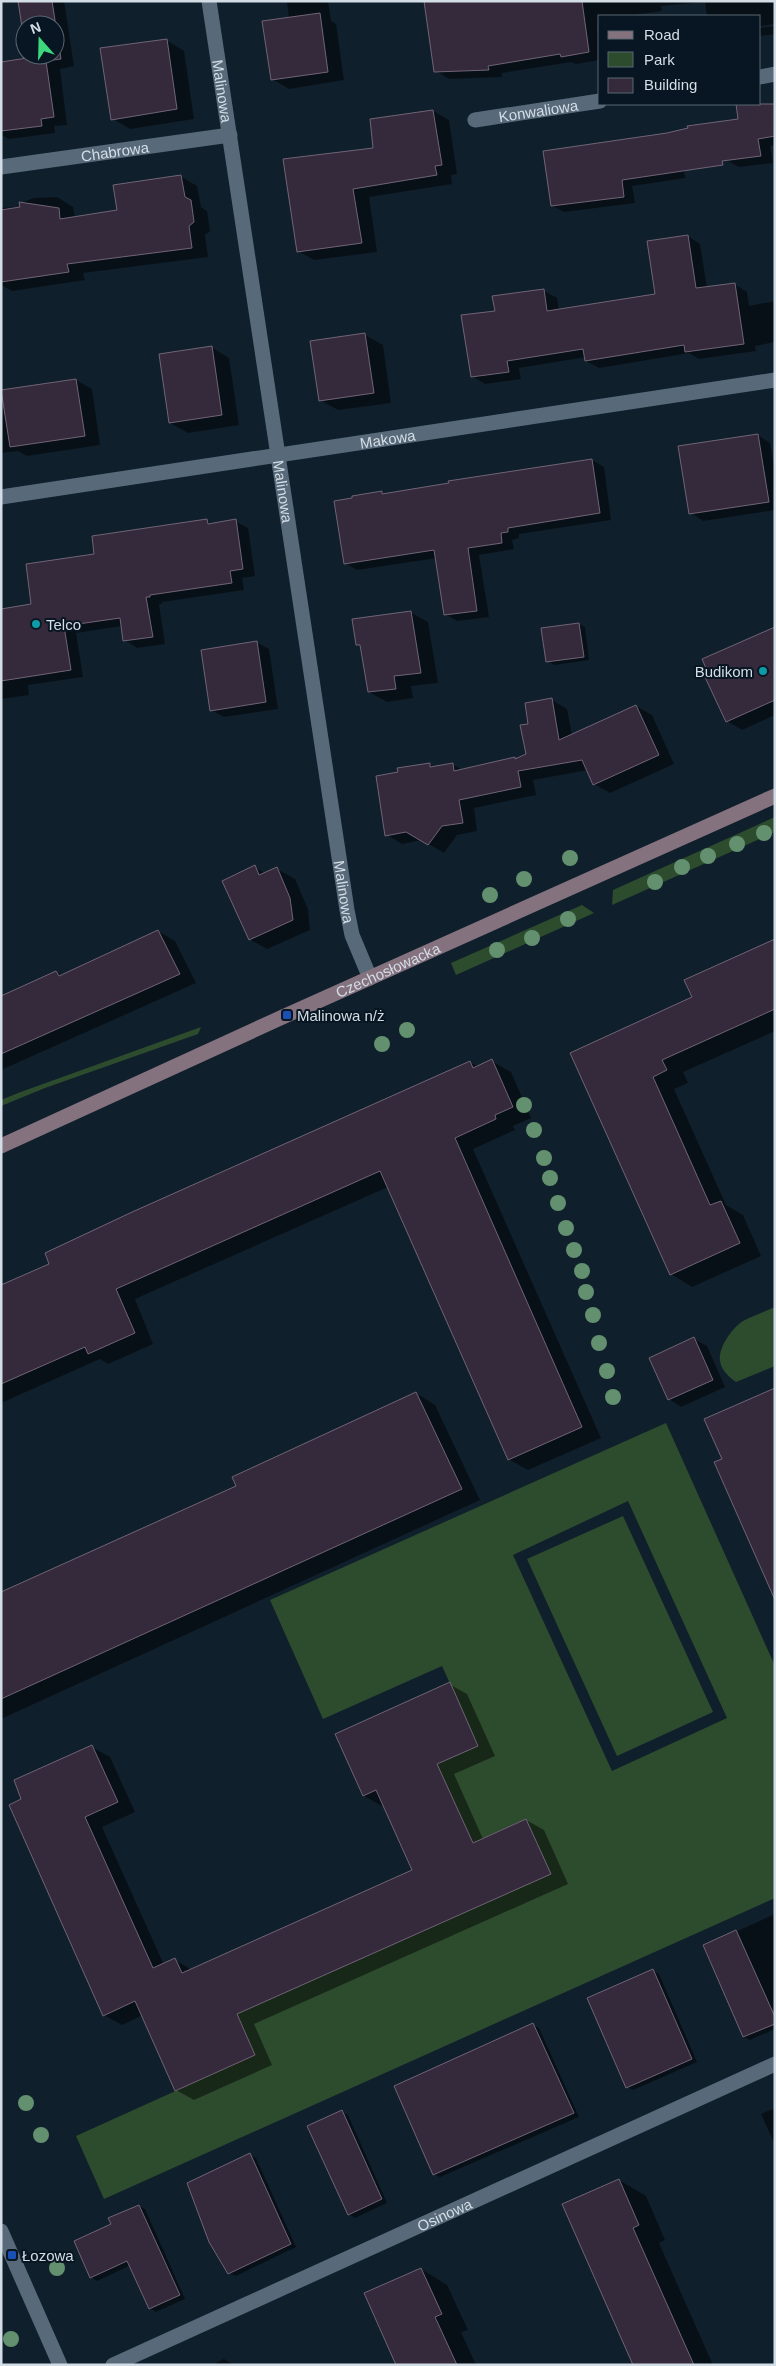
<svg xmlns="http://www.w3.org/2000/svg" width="776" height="2366" font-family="Helvetica,sans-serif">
  <rect width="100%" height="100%" fill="#101f2c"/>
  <g fill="#2d4c2e" fill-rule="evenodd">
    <polygon points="775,817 775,832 612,905 613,890"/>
    <polygon points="582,905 594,913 456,975 451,963"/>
    <polygon points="201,1027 198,1034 45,1088 1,1106 1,1100 18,1093"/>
    <path d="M775,1307V1366L736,1382C729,1377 721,1370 720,1361C718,1348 732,1328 743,1321C753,1316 764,1312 775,1307Z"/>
    <path d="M666,1423L775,1666V1898L104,2199L76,2136L255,2055L237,2014L550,1874L526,1819L473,1843L437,1764L478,1745L442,1666L323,1719L270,1600ZM628,1501L727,1718L612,1771L513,1555Z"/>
    <polygon points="623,1516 713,1712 617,1756 527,1559"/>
  </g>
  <g fill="#0007">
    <polygon points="20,1 64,1 74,66 60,69 67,125 54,126 55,133 9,139 1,135 1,63 28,59 27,55 55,55 55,25 25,25 25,39"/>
    <polygon points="287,1 328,1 331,21 336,24 344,80 289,89 272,79 289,19"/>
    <polygon points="442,1 775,1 775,24 760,26 760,16 707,16 705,2 661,6 662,11 625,16 600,16 600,23 597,23 600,60 576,64 571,62 502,73 502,77 449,79 436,71"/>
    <polygon points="775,26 775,34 760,36 760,28"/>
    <polygon points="166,40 184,51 194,119 130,129 113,119"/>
    <polygon points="775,109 775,145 770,146 773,163 739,167 726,160 740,120"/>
    <polygon points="433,111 449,120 457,174 451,175 452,184 369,197 377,252 314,260 298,251 375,149 371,120"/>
    <polygon points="680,140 685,178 632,186 635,203 564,212 553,206"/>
    <polygon points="180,176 197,186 201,207 207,211 210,231 205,235 208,257 83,273 85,280 12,291 1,285 1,208 21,207 20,203 34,198 57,197 73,207 75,218 118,211"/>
    <polygon points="688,236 700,244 707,288 734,284 747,292 749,306 775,301 775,342 755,346 756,351 699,359 689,353 599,368 586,361 586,357 519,368 521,379 485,384 472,376 496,312 544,291 557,298 559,310 656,295"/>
    <polygon points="365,335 383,345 391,403 338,410 320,400"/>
    <polygon points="211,347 229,358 239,425 188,433 170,423"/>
    <polygon points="76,380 92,389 100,445 27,456 18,451 1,453 1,392"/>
    <polygon points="758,435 770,443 775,471 775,510 703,521 691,513"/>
    <polygon points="592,460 604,467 611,520 519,534 519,538 512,540 514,549 479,555 489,617 457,621 445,614 437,558 357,570 345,563 382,492 385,494"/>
    <polygon points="207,521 213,524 235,521 248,528 255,576 242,578 244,590 162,602 162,604 159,604 165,644 137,648 125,640 122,626 76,633 83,677 28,685 29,695 1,699 1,610 33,605 96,555"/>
    <polygon points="410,612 428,622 438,683 411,686 413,698 387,702 369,692 362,647 357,644"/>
    <polygon points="579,624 585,627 589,660 554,665 548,661"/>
    <polygon points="775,630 775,715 742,730 727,721"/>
    <polygon points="256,642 269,649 278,709 224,717 211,710"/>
    <polygon points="552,700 567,709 572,735 636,706 652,715 674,764 610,793 594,784 588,770 533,780 536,795 474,808 477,831 457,835 444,853 422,840 402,844 387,835 430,764 435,767 452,764 462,770 514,759 517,760 527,755 529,725"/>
    <polygon points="254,867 266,874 277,869 295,879 308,909 310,930 267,949 249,939"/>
    <polygon points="158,931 175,941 196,983 1,1070 1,997 56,972 63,976"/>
    <polygon points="775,941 775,1031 683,1072 688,1083 674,1089 726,1205 743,1215 761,1256 692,1287 671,1274 572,1054 694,998"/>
    <polygon points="492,1061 511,1072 531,1118 513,1126 515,1130 473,1149 601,1438 528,1470 508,1459 388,1187 135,1299 153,1344 108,1364 100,1359 1,1403 1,1287 470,1062 479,1067"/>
    <polygon points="694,1339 707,1346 725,1387 681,1407 669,1399"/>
    <polygon points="416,1393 435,1405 480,1500 1,1719 1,1594 237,1487"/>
    <polygon points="449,1684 467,1694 495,1756 454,1774 483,1839 526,1820 544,1830 568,1884 254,2024 272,2065 194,2100 176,2090 143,2015 122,2025 104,2015 23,1799 92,1747 110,1757 135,1812 102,1827 164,1965 175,1960 192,1970 414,1871 384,1805 382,1806 364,1796 337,1735"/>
    <polygon points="775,1914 775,2029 750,2040 744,2037 704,1946"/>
    <polygon points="653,1971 659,1974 697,2062 633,2090 627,2087"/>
    <polygon points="533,2025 539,2028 579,2117 440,2177 434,2174"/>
    <polygon points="775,2108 775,2145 761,2114"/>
    <polygon points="342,2112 348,2115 387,2203 355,2218 349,2214"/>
    <polygon points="250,2155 256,2158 296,2247 236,2276 229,2273"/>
    <polygon points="619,2180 646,2196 665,2240 659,2243 713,2365 635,2365"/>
    <polygon points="139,2206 145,2209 185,2299 156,2312 150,2308 131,2265 97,2281 91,2277 112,2225"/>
    <polygon points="421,2269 447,2285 468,2330 461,2332 476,2365 398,2365"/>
    <polygon points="224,2359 234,2365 212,2365"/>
  </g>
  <g fill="#352a3b" stroke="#706476">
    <polygon points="18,1 52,1 61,59 46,61 54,117 41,119 42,126 1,131 1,62 27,58 26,55 55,55 55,25 25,25 25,47"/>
    <polygon points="424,1 582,1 589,52 561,57 560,54 488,66 489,70 434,72"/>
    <polygon points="320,13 328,72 271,80 262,21"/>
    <polygon points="167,39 177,109 111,120 100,48"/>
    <polygon points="736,104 775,104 775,136 758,139 761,156 722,161 723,165 622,180 624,197 551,206 543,151 667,133 688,128 687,126 738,119"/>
    <polygon points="433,110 442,165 435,166 437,175 353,189 362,243 297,252 283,159 373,148 370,119"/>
    <polygon points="181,175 185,197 191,200 194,222 189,226 192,248 67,264 69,272 1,282 1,210 20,207 19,202 59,208 60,219 117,210 113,185"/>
    <polygon points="688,235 696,288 735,283 744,344 685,352 684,345 585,361 583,349 507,361 509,372 471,377 461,315 495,311 492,296 544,289 547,311 655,294 647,241"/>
    <polygon points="365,333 374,393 319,401 310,341"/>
    <polygon points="212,346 222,415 169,423 159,354"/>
    <polygon points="76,379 85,436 10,447 1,390"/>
    <polygon points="758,434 769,502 689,514 678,446"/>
    <polygon points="592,459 600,513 508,528 508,532 501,533 502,543 468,548 477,611 444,615 434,550 344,564 334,501 352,498 352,496 382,491 382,494 449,483 448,481"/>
    <polygon points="207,519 208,524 236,519 243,569 230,571 232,583 150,595 150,597 146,597 153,637 123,641 120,618 64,626 71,670 1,681 1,609 31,604 26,564 94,554 92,536"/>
    <polygon points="411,611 421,673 394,676 396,689 368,692 360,645 356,645 352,619"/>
    <polygon points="579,623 584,657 546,662 541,628"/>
    <polygon points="775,627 775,700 726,722 704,675 708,673 702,659"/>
    <polygon points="257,641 266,702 210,711 201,650"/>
    <polygon points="552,698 559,740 636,705 659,755 593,785 582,760 518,771 521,787 459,800 463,823 442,826 428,845 406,832 385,836 376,776 398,772 397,768 430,763 430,767 453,763 454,771 515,757 515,759 526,754 520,725 528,724 525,703"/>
    <polygon points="255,865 259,875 277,867 290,898 293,920 249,940 222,881"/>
    <polygon points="158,930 180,974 1,1054 1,996 56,971 59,976"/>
    <polygon points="775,939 775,1009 662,1060 667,1070 653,1077 710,1205 721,1201 740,1243 670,1275 570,1053 692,997 684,980"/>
    <polygon points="492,1059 513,1107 495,1115 496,1119 455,1138 582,1427 508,1460 380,1171 116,1289 135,1333 88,1354 85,1347 1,1384 1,1285 49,1264 45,1253 130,1213 470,1061 473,1068"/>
    <polygon points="694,1337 713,1380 668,1400 649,1358"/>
    <polygon points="775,1388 775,1600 714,1462 722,1459 704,1419"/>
    <polygon points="416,1392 462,1489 1,1699 1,1592 236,1486 232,1477"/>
    <polygon points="450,1682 478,1746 437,1764 473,1843 526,1819 551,1874 237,2014 255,2055 175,2091 135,2001 103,2016 9,1805 21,1799 14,1780 92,1745 118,1802 85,1817 153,1968 175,1958 182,1973 412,1870 376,1790 363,1796 335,1734"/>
    <polygon points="736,1930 775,2017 775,2024 743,2037 703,1945"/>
    <polygon points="653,1969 692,2059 626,2088 587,1998"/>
    <polygon points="533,2023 574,2113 433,2175 394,2086"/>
    <polygon points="342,2110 382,2199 348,2215 307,2126"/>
    <polygon points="250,2153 291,2244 228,2274 209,2242 187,2183"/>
    <polygon points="619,2179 639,2225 633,2228 694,2365 633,2365 562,2204"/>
    <polygon points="139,2205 180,2295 149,2309 127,2261 90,2278 74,2241 111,2224 108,2218"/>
    <polygon points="421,2268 442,2314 435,2317 457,2365 396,2365 364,2293"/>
  </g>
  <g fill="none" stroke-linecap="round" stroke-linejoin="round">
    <g stroke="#586a79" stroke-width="15">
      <path id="s1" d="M209,1L347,910L352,935L370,978"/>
      <polyline points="760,77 775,74"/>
      <path id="s2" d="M475,120L600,101"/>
      <path id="s3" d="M1,167L230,135"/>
      <path id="s4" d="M1,497L775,380"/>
      <polyline points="1,2231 60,2365"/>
      <path id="s5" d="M113,2365L775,2064"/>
    </g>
    <path stroke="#85727f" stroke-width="15" id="s6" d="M1,1146L287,1015L775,796"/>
  </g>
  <g fill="#639170">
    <circle cx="764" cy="833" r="8"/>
    <circle cx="737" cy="844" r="8"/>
    <circle cx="708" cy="856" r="8"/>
    <circle cx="570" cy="858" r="8"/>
    <circle cx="682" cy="867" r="8"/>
    <circle cx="524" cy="879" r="8"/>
    <circle cx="655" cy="882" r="8"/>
    <circle cx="490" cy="895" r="8"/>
    <circle cx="568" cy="919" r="8"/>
    <circle cx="532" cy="938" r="8"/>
    <circle cx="497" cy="950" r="8"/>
    <circle cx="407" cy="1030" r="8"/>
    <circle cx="382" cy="1044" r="8"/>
    <circle cx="524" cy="1105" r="8"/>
    <circle cx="534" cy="1130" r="8"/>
    <circle cx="544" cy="1158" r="8"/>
    <circle cx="550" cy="1178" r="8"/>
    <circle cx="558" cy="1203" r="8"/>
    <circle cx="566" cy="1228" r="8"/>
    <circle cx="574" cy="1250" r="8"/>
    <circle cx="582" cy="1271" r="8"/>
    <circle cx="586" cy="1292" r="8"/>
    <circle cx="593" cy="1315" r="8"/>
    <circle cx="599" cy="1343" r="8"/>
    <circle cx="607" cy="1371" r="8"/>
    <circle cx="613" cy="1397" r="8"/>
    <circle cx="26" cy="2103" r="8"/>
    <circle cx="41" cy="2135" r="8"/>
    <circle cx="57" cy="2268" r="8"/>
    <circle cx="11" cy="2339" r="8"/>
  </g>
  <g fill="#0f9aa8" stroke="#071622" stroke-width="2">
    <circle cx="36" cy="624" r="5"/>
    <circle cx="763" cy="671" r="5"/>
  </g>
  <g fill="#1a4fb4" stroke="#071622" stroke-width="2">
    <rect x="282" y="1010" width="10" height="10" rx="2.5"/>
    <rect x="7" y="2250" width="10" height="10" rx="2.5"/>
  </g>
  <g text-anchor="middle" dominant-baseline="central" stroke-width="4" stroke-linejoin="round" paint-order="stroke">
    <g font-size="15" fill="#d3dde6" stroke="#071622">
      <text stroke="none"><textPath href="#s1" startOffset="91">Malinowa</textPath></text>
      <text stroke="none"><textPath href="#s2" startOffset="64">Konwaliowa</textPath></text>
      <text stroke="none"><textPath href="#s3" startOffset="115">Chabrowa</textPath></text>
      <text stroke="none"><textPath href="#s4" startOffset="391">Makowa</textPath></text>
      <text stroke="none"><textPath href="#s1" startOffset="496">Malinowa</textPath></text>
      <text stroke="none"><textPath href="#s1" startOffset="901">Malinowa</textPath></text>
      <text stroke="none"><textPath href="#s6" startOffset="425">Czechosłowacka</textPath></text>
      <text stroke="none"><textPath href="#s5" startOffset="364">Osinowa</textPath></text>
    </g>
    <g font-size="15" fill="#d3dde6" stroke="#071622" text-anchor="start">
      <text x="46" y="624">Telco</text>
      <text x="753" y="671" text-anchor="end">Budikom</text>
      <text x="297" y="1015">Malinowa n/ż</text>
      <text x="22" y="2255">Łozowa</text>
    </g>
  </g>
  <rect width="776" height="2366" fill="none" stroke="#d3dde6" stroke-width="5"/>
  <rect x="598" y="15" width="162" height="90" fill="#071622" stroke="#596670"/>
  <rect x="608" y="31" width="25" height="8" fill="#85727f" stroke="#596670"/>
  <text x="644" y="40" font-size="15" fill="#d3dde6">Road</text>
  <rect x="608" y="52" width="25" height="15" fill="#2d4c2e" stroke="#596670"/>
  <text x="644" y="65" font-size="15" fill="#d3dde6">Park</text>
  <rect x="608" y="78" width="25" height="15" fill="#352a3b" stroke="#596670"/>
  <text x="644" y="90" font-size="15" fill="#d3dde6">Building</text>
  <g transform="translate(40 40) rotate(340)"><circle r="24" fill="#071622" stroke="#596670"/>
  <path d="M0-4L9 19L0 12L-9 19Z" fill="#3dd77e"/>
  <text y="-8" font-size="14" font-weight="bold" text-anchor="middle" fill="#d3dde6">N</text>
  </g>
</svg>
